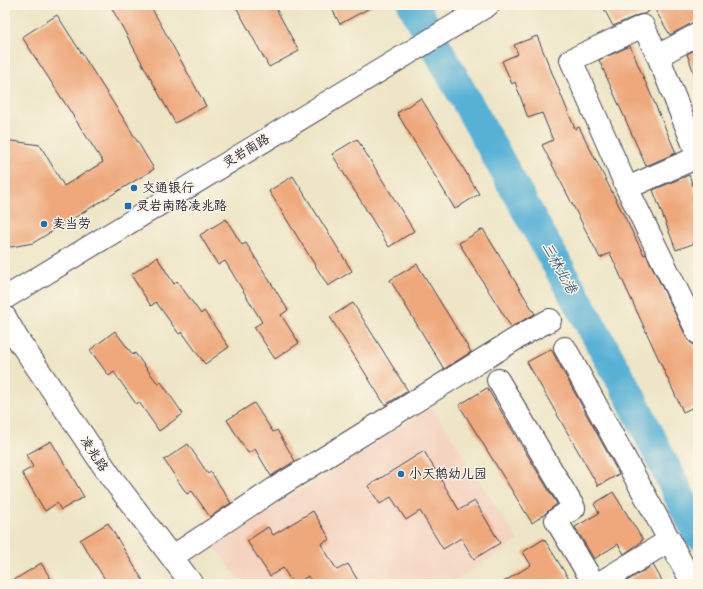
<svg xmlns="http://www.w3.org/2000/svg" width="703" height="589" font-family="'Architects Daughter','LXGW WenKai TC',sans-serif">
  <rect width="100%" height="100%" fill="#fcf5e5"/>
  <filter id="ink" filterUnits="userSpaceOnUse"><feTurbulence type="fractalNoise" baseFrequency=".025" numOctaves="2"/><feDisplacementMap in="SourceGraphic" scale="8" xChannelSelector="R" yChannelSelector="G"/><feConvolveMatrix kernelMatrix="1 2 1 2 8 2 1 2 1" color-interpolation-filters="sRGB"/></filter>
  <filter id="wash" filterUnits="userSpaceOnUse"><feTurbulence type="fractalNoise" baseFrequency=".012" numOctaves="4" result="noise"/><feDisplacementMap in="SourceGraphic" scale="16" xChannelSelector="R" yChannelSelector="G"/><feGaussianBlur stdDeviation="0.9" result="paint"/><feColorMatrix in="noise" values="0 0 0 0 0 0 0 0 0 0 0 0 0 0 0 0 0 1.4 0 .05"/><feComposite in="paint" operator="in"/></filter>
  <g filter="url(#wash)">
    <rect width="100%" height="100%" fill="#ede5c5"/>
    <polygon fill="#f4d3c0" points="432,407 518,541 450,584 242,584 214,546"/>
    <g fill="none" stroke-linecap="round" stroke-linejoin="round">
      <polyline stroke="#57b1d5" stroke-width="31" points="413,5 630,396 698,534"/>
    </g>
    <g id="blocks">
      <g fill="#eea87b">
        <polygon points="110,5 150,5 206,106 175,123"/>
        <polygon points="235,5 274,5 299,51 269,67"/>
        <polygon points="330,5 375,5 340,24"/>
        <polygon points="602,5 698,5 698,22 692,23 670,35 654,8 644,14 638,15 613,26"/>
        <polygon points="57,15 125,121 154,169 33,243 11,247 5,244 5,140 40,145 64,186 103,162 22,37"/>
        <polygon points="537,36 575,129 579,127 644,255 646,254 687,338 691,343 693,344 698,355 698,405 683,412 610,253 600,258 542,145 553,140 542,113 528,118 515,82 512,84 502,61 518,54 514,45"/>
        <polygon points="630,46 676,153 646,166 599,60"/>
        <polygon points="698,48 698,81 697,81 687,54"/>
        <polygon points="421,98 479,194 455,209 397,113"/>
        <polygon points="357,139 414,231 389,247 332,154"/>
        <polygon points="689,175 698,199 698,242 676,250 653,190"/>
        <polygon points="293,176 352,271 328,286 269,191"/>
        <polygon points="226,219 242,245 246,243 288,310 281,315 299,343 275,359 254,327 262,322 225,261 218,265 200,235"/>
        <polygon points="483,229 535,314 511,327 459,243"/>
        <polygon points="157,257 174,284 177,281 201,314 204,311 229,347 205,364 182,332 179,334 156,302 151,306 131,275"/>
        <polygon points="417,264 471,352 444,369 390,280"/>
        <polygon points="353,303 408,391 385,405 330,317"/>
        <polygon points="115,331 133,355 135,353 158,384 161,382 183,414 159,431 139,402 136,404 114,372 109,376 90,350"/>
        <polygon points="551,349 619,474 598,486 527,362"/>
        <polygon points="487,388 557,504 549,510 545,514 532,523 459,405"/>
        <polygon points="254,403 273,432 277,430 295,461 271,476 255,449 248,453 227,420"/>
        <polygon points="51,441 84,497 61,510 57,503 45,511 22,473 33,467 26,455"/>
        <polygon points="188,444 208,474 211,472 231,503 210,517 192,491 187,494 164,460"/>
        <polygon points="424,451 459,510 475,501 500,543 474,559 461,538 443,549 420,511 406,520 391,497 380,504 368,486"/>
        <polygon points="613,492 643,540 640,542 640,543 624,554 618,544 594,559 575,527 599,513 594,504"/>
        <polygon points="313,511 330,539 321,544 337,570 348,564 360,584 313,584 308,576 296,584 293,584 283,568 270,576 247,541 268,527 273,535"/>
        <polygon points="108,523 145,584 108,584 80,540"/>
        <polygon points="544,539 572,584 500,584 531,565 523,552"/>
        <polygon points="41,563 54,584 8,584"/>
        <polygon points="653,565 664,584 622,584"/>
      </g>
    </g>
  </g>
  <g filter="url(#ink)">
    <use href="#blocks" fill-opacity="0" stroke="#403f50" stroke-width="1"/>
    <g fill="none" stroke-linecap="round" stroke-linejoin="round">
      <g stroke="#403f50" stroke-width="24">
        <g id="minor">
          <polyline points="698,34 658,56 643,26 571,60 627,188 698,333"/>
          <polyline points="658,56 698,156"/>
          <polyline points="627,188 698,157"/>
          <polyline points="5,298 488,5"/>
          <polyline points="5,317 17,338 111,477 192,584"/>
          <polyline points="565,348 693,584"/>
          <polyline points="498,380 574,508 556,520 594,584"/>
          <polyline points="172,557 274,489 527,332 550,320"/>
          <polyline points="598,584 670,540"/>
        </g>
      </g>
      <use href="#minor" stroke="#fff" stroke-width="22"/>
    </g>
  </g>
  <g fill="#1f6fb2" stroke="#fcf5e5" stroke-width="1.5">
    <circle cx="134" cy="188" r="4"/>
    <rect x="124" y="202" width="8" height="8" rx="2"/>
    <circle cx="44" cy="224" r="4"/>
    <circle cx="401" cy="474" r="4"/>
  </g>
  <g text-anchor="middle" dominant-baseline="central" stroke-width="3" stroke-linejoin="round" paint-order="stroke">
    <g font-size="13" fill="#22223b" stroke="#fcf5e5">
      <text transform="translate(246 151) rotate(-31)">灵岩南路</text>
      <text transform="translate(94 454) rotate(56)">凌兆路</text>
    </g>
    <g font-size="13" fill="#22223b" stroke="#fcf5e5" text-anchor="start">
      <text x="142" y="188">交通银行</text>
      <text x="136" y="206">灵岩南路凌兆路</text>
      <text x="52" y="224">麦当劳</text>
      <text x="409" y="474">小天鹅幼儿园</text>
    </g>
    <g font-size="14" font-style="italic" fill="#375b79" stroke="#fcf5e5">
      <text transform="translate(559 268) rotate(61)">三林北港</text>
    </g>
  </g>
  <rect width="703" height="589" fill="none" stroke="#fcf5e5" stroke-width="20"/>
</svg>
